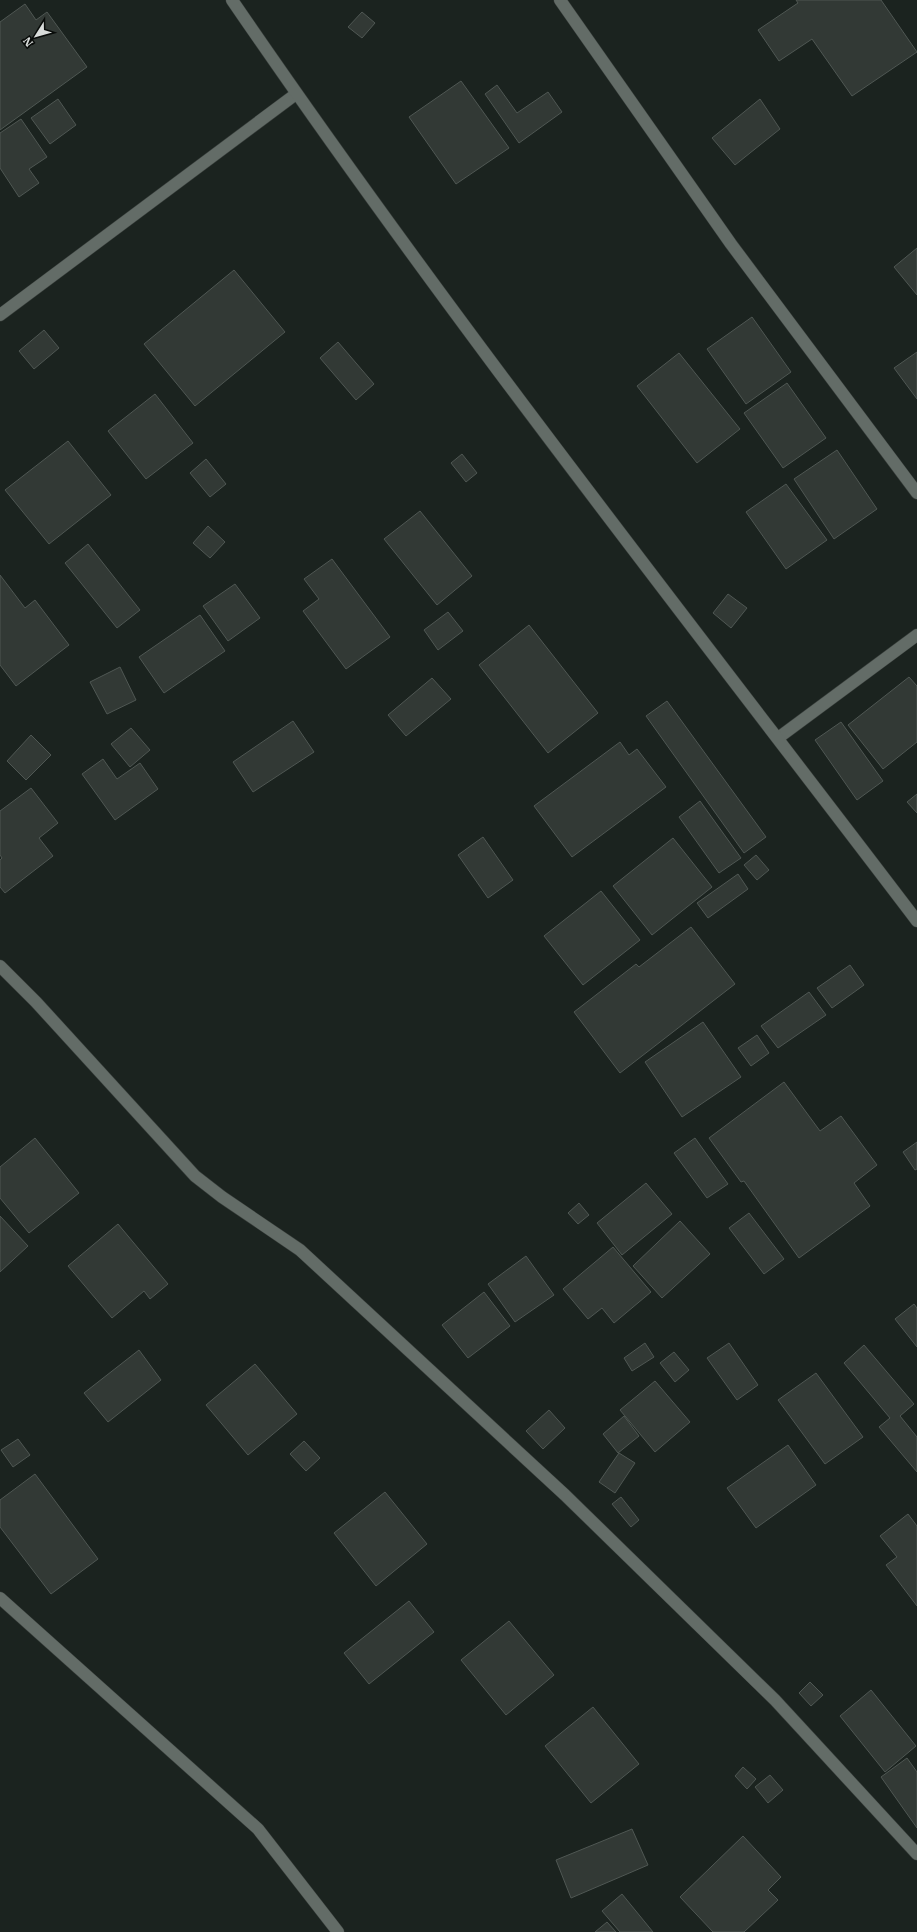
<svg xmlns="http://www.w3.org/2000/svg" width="917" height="1932" font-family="'IBM Plex Serif',serif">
  <rect width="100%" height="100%" fill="#1b231f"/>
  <g fill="#323935" stroke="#4f5753">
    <polygon points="796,0 881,0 917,52 852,96 812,39 779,61 758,30 798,3"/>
    <polygon points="25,4 36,20 47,12 87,67 0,130 0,22"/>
    <polygon points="362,12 375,23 362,38 348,27"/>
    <polygon points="461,81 509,148 456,184 409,117"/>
    <polygon points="497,85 517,113 548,92 562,112 519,143 485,94"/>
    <polygon points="58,99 76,125 50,144 31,118"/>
    <polygon points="760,99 780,129 735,165 712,138"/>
    <polygon points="21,119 47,157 29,169 39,183 19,197 0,168 0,133"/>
    <polygon points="917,248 917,295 894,267"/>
    <polygon points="234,270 285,332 195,406 144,344"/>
    <polygon points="752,317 791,372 746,404 707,349"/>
    <polygon points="44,330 59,348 34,369 19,351"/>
    <polygon points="338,342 374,384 356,400 320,358"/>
    <polygon points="917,352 917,399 894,368"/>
    <polygon points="679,353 740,429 697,463 637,386"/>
    <polygon points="787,383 826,438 783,468 744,413"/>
    <polygon points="155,394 193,443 146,479 108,431"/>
    <polygon points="68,441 111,495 49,544 5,490"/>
    <polygon points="837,450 877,509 834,539 794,479"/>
    <polygon points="462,454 477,473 466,482 451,463"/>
    <polygon points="206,459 226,484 210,497 190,473"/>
    <polygon points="786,484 827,540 786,569 746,512"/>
    <polygon points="420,511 472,576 437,605 384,539"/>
    <polygon points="208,526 225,542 210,558 193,543"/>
    <polygon points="88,544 140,610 117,628 65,563"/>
    <polygon points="332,559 390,637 346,669 303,611 319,599 304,579"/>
    <polygon points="0,575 25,608 35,600 69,645 16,686 0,665"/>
    <polygon points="235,584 260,618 228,641 203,606"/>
    <polygon points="728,594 747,608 731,628 713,613"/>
    <polygon points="448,612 463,631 438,650 424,630"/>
    <polygon points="200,615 225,651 164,693 139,657"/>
    <polygon points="529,625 598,713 548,753 479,665"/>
    <polygon points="120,667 136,700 107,714 90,682"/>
    <polygon points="909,677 917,686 917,742 883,769 848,725"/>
    <polygon points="432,678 451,699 406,736 388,715"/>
    <polygon points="667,701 766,837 744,853 646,716"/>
    <polygon points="293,721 314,752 253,792 233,762"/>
    <polygon points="841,722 883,781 857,800 815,740"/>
    <polygon points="131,728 150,750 130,767 111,744"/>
    <polygon points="31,735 51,755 26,780 7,761"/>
    <polygon points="620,742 629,755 637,749 666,787 572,857 534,806"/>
    <polygon points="103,759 117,779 140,763 158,789 115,820 82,774"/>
    <polygon points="31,788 58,823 39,838 53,856 5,893 0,887 0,860 2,858 0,855 0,811"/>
    <polygon points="917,794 917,813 907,802"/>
    <polygon points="700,801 741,858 719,873 679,817"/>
    <polygon points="483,837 513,880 488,898 458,855"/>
    <polygon points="673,838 712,887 652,935 613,886"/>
    <polygon points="756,855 769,870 757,880 744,865"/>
    <polygon points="738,874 748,889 708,918 697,903"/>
    <polygon points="601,891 640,940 583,985 544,936"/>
    <polygon points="691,927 735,984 620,1073 574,1012 636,964 639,967"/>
    <polygon points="850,965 864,985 832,1008 817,988"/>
    <polygon points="809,992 826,1015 778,1048 761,1026"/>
    <polygon points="703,1022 741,1077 682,1117 645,1062"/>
    <polygon points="757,1035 769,1053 751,1066 738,1048"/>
    <polygon points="784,1082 820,1131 841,1116 877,1165 854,1183 870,1206 799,1258 744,1181 741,1182 709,1138"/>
    <polygon points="35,1138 79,1193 29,1233 0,1198 0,1167"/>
    <polygon points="695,1138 728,1184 707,1198 674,1153"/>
    <polygon points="917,1142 917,1169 915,1170 903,1152"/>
    <polygon points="646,1183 672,1214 622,1255 597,1223"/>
    <polygon points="579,1203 589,1215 578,1224 568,1213"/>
    <polygon points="749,1213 784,1259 764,1274 729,1228"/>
    <polygon points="0,1216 28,1246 0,1272"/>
    <polygon points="680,1221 710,1254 662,1298 633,1266"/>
    <polygon points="118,1224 168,1284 150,1299 144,1291 112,1318 68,1266"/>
    <polygon points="613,1247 651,1292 614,1323 602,1308 588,1319 563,1289"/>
    <polygon points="526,1256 554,1295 515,1322 488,1284"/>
    <polygon points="484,1292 510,1326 468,1358 442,1325"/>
    <polygon points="914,1304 917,1308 917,1347 895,1319"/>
    <polygon points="645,1343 654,1357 632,1371 624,1358"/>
    <polygon points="729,1343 758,1385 737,1400 707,1358"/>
    <polygon points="864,1345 914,1404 900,1416 917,1437 917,1472 879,1427 890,1418 844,1363"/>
    <polygon points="139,1350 161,1380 108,1422 84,1393"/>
    <polygon points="674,1352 689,1370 675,1382 660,1363"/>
    <polygon points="255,1364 297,1414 248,1455 206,1405"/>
    <polygon points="816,1373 863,1437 825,1464 778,1400"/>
    <polygon points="655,1381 690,1422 655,1452 620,1410"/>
    <polygon points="549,1410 565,1428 543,1449 526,1431"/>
    <polygon points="624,1416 639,1436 618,1453 603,1434"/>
    <polygon points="18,1439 30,1455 13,1467 1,1450"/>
    <polygon points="304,1441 320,1458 306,1471 290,1454"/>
    <polygon points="788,1445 816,1485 756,1528 727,1488"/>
    <polygon points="619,1453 635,1463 615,1493 599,1482"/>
    <polygon points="35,1474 98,1559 51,1594 0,1527 0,1500"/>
    <polygon points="385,1492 427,1544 376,1586 334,1533"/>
    <polygon points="621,1497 639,1520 631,1527 612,1504"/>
    <polygon points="908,1514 917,1526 917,1606 886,1565 897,1557 880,1536"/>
    <polygon points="409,1601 434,1632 369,1684 344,1653"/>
    <polygon points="509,1621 554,1675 506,1715 461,1660"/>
    <polygon points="810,1682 823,1695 811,1706 799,1693"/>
    <polygon points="871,1690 916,1746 885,1772 840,1716"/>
    <polygon points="593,1707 639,1764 591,1803 545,1746"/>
    <polygon points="907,1758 917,1772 917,1828 881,1777"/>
    <polygon points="743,1767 756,1779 747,1789 735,1776"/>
    <polygon points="770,1775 783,1790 768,1803 755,1787"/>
    <polygon points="632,1829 648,1865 571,1898 556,1860"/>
    <polygon points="743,1836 781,1877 768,1890 778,1900 744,1932 713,1932 680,1897"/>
    <polygon points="622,1894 653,1932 620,1932 602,1911"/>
    <polygon points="607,1922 616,1932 595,1932"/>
  </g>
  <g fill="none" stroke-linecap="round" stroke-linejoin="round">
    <g stroke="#383e3b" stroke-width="13">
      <polyline id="service" points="560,0 731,244 917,493"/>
    </g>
    <g stroke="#383e3b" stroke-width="13">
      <g id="minor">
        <polyline points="0,315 296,94"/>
        <polyline points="778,738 917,635"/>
        <polyline points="0,966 36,1002 195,1176 222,1197 300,1250 565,1495 775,1700 917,1854"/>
        <polyline points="0,1598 258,1829 338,1932"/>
      </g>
    </g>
    <g stroke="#383e3b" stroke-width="13">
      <path id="tertiary" d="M232,0C448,316 685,616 917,921"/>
    </g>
    <use href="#service" stroke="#636c67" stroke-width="12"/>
    <use href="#minor" stroke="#636c67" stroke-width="12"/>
    <use href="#tertiary" stroke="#636c67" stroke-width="12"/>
  </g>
  <g transform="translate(36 36) rotate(233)" stroke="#080b09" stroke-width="3" paint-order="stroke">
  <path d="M0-3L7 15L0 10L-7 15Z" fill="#d8dcda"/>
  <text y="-6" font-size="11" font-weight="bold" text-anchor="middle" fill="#d8dcda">N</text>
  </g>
</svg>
